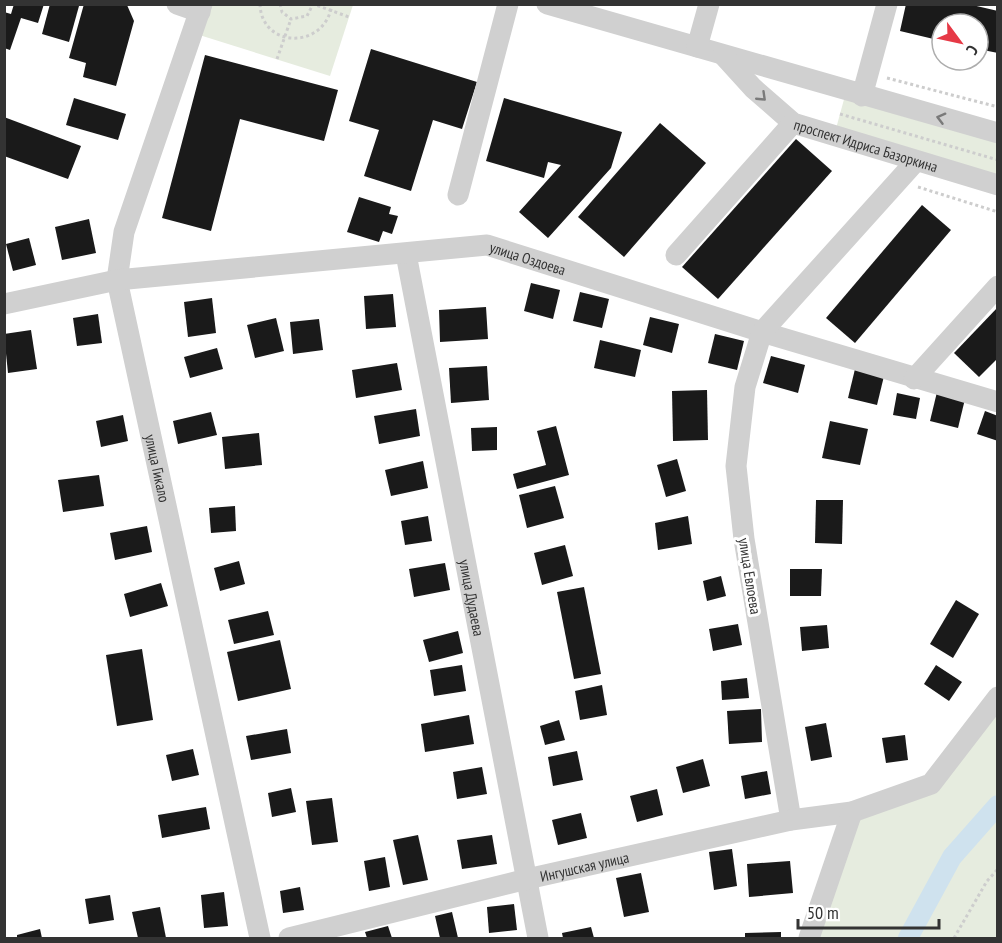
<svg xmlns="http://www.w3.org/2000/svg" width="1002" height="943" font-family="'PT Sans Narrow',sans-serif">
  <rect width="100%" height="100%" fill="#fff"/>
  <g fill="#e6ecdf">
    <polygon points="202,5 353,5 330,76 193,33"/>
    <polygon points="846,92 997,133 997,185 834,136"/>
    <polygon points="997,697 997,938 809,938 852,812 931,784"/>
  </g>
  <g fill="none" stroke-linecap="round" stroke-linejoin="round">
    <polyline stroke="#cfe2ee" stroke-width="20" points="908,938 952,857 998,805"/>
  </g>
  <g fill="#1a1a1a">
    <polygon points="14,4 44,4 38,23 21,18 10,50 4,48 4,12 11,14"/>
    <polygon points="50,4 79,6 69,42 42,34"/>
    <polygon points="84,4 127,5 134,21 116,86 83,77 86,63 69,58"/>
    <polygon points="906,4 968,4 998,11 998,53 978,49 978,24 942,24 942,41 900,31"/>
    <polygon points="371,49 477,82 462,129 433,120 411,191 364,176 379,130 349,121"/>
    <polygon points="205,55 338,90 324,141 240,119 211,231 162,218"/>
    <polygon points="74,98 126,114 118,140 66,125"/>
    <polygon points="504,98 622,132 611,168 548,238 519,212 561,165 548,162 544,178 486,161"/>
    <polygon points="4,117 81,146 68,179 4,156"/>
    <polygon points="660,123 706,163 624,257 578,217"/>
    <polygon points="796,139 832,171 718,299 682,267"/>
    <polygon points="359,197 391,207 389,214 398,216 392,234 383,231 379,242 347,232"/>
    <polygon points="922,205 951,230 855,343 826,318"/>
    <polygon points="89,219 96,253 62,260 55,227"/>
    <polygon points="29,238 36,265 13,271 6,244"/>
    <polygon points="531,283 560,290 553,319 524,311"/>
    <polygon points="580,292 609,299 602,328 573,321"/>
    <polygon points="393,294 396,327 366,329 364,296"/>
    <polygon points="212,298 216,333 188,337 184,302"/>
    <polygon points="486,307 488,339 440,342 439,310"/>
    <polygon points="998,307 998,358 979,377 954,353"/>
    <polygon points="98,314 102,343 77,346 73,318"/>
    <polygon points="650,317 679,324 672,353 643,345"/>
    <polygon points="276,318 284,351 255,358 247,325"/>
    <polygon points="319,319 323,350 293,354 290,322"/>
    <polygon points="31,330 37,369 8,373 4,334"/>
    <polygon points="715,334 744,341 737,370 708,363"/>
    <polygon points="600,340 641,350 635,377 594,368"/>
    <polygon points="217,348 223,369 190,378 184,357"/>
    <polygon points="771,356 805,365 798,393 763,383"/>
    <polygon points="397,363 402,390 356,398 352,370"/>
    <polygon points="487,366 489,400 451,403 449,368"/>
    <polygon points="855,369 884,376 877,405 848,398"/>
    <polygon points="707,390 708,440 673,441 672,391"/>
    <polygon points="937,392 965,399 958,428 930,421"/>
    <polygon points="897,393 920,398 916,419 893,415"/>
    <polygon points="416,409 420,436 379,444 374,416"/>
    <polygon points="985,411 998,416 998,441 977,434"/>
    <polygon points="211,412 217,435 178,444 173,421"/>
    <polygon points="123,415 128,441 101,447 96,421"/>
    <polygon points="830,421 868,429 860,465 822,458"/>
    <polygon points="556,426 569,475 517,489 513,474 546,465 537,431"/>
    <polygon points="497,427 497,450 472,451 471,428"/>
    <polygon points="259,433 262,465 225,469 222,437"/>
    <polygon points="677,459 686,491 666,497 657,465"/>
    <polygon points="423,461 428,488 391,496 385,470"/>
    <polygon points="99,475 104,506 63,512 58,480"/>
    <polygon points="555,486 564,518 527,528 519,495"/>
    <polygon points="816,500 843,500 842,544 815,543"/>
    <polygon points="235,506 236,531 211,533 209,508"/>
    <polygon points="428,516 432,541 405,545 401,521"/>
    <polygon points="688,516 692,544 658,550 655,523"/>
    <polygon points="147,526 152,552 115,560 110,533"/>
    <polygon points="565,545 573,576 542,585 534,553"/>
    <polygon points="239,561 245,584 220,591 214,568"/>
    <polygon points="445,563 450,590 414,597 409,569"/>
    <polygon points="790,569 822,569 821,596 790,596"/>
    <polygon points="721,576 726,596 707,601 703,581"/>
    <polygon points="161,583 168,606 130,617 124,594"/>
    <polygon points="584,587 601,674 574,679 557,592"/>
    <polygon points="956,600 979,614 953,658 930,644"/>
    <polygon points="268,611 274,635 234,644 228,620"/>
    <polygon points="738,624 742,645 713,651 709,629"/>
    <polygon points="827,625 829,648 802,651 800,627"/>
    <polygon points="458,631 463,653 429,662 423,640"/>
    <polygon points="280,640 291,689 238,701 227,652"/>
    <polygon points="142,649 153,720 117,726 106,655"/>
    <polygon points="462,665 466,691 434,696 430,670"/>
    <polygon points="936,665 962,682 949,701 924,684"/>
    <polygon points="747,678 749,698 722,700 721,681"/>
    <polygon points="602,685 607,715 580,720 575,691"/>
    <polygon points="761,709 762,742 729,744 727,711"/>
    <polygon points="469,715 474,744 425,752 421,724"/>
    <polygon points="559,720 565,740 545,745 540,726"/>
    <polygon points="826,723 832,757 811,761 805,727"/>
    <polygon points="287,729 291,753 251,760 246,736"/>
    <polygon points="905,735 908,760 886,763 882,738"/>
    <polygon points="193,749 199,775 172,781 166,755"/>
    <polygon points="577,751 583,780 553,786 548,757"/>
    <polygon points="703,759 710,786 683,793 676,767"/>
    <polygon points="482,767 487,794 457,799 453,772"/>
    <polygon points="767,771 771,794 745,799 741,776"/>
    <polygon points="291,788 296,812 272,817 268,793"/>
    <polygon points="657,789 663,815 637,822 630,796"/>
    <polygon points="332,798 338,842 312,845 306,801"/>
    <polygon points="206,807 210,829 162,838 158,815"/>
    <polygon points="581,813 587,838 558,845 552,820"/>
    <polygon points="418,835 428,880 403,885 393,840"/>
    <polygon points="492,835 497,864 462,869 457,840"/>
    <polygon points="732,849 737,886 714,890 709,852"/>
    <polygon points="385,857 390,887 369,891 364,861"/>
    <polygon points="790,861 793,893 749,897 747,864"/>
    <polygon points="641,873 649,912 624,917 616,878"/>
    <polygon points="300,887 304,910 283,913 280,891"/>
    <polygon points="224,892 228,926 204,928 201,895"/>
    <polygon points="110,895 114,920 89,924 85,899"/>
    <polygon points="514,904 517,930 489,933 487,907"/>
    <polygon points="160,907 166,938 138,938 132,912"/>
    <polygon points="452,912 458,938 440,938 435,916"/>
    <polygon points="388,926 392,938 367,938 365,932"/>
    <polygon points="591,927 594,938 563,938 562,933"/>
    <polygon points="40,929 42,938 17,938 17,935"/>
    <polygon points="781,932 781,938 745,938 745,933"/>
  </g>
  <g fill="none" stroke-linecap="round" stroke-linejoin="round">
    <g stroke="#cdcdcd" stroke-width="3" stroke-dasharray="3 3" stroke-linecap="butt">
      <path d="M260,4C261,49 326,50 332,4"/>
      <polyline points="280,4 282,12 291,19 307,16 313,4 349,17"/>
      <polyline points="277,59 291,19"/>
      <polyline points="887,78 998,107"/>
      <polyline points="840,114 998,160"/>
      <polyline points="918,187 998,212"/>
      <polyline points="954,938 987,881 998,869"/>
    </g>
    <g stroke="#d0d0d0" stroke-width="21">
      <polyline points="177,4 200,12"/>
      <path id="s1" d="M202,4L124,232L117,280L260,938"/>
      <polyline points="547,4 998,133"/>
      <polyline points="697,47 709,4"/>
      <path id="s2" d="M723,55L753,88L793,123L998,185"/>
      <polyline points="862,96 887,4"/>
      <polyline points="458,195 508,4"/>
      <path id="s3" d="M406,254L538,938"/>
      <polyline points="676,255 793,123"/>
      <path id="s4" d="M4,304L117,280L487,245L762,332L998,402"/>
      <polyline points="914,379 998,286"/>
      <polyline points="791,820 744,539 736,466 745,387 762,332 916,161"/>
      <path id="s5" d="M289,938L527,879L791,820L852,812L931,784L998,697"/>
      <polyline points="809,938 852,812"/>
    </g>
  </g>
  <defs><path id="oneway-chevron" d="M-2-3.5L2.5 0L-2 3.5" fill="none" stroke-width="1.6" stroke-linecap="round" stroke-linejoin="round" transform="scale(1.5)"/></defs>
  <g stroke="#7a7a7a">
    <use href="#oneway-chevron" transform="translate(762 97) rotate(44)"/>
    <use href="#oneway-chevron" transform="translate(941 118) rotate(-165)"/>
  </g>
  <g text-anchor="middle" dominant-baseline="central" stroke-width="6" stroke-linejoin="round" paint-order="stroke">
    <g font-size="15" fill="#333" stroke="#fff">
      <text stroke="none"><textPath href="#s2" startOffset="174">проспект Идриса Базоркина</textPath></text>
      <text stroke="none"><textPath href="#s4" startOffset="530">улица Оздоева</textPath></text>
      <text stroke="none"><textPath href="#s1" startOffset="482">улица Гикало</textPath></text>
      <text transform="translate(750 576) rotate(81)">улица Евлоева</text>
      <text stroke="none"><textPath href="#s3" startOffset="350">улица Дудаева</textPath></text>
      <text stroke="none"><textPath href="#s5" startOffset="304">Ингушская улица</textPath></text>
    </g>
  </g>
  <rect width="1002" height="943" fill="none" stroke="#333333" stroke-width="12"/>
  <g transform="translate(960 42) rotate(123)"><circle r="28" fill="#ffffff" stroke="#adadad" stroke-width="1.5"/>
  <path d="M0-4.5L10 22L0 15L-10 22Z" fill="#e63946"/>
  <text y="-9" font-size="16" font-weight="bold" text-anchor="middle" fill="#333333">С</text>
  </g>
  <path d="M798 919v9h141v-9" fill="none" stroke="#333333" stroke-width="3"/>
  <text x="807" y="919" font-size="18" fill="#333333" stroke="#ffffff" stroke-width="4.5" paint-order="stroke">50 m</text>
</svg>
